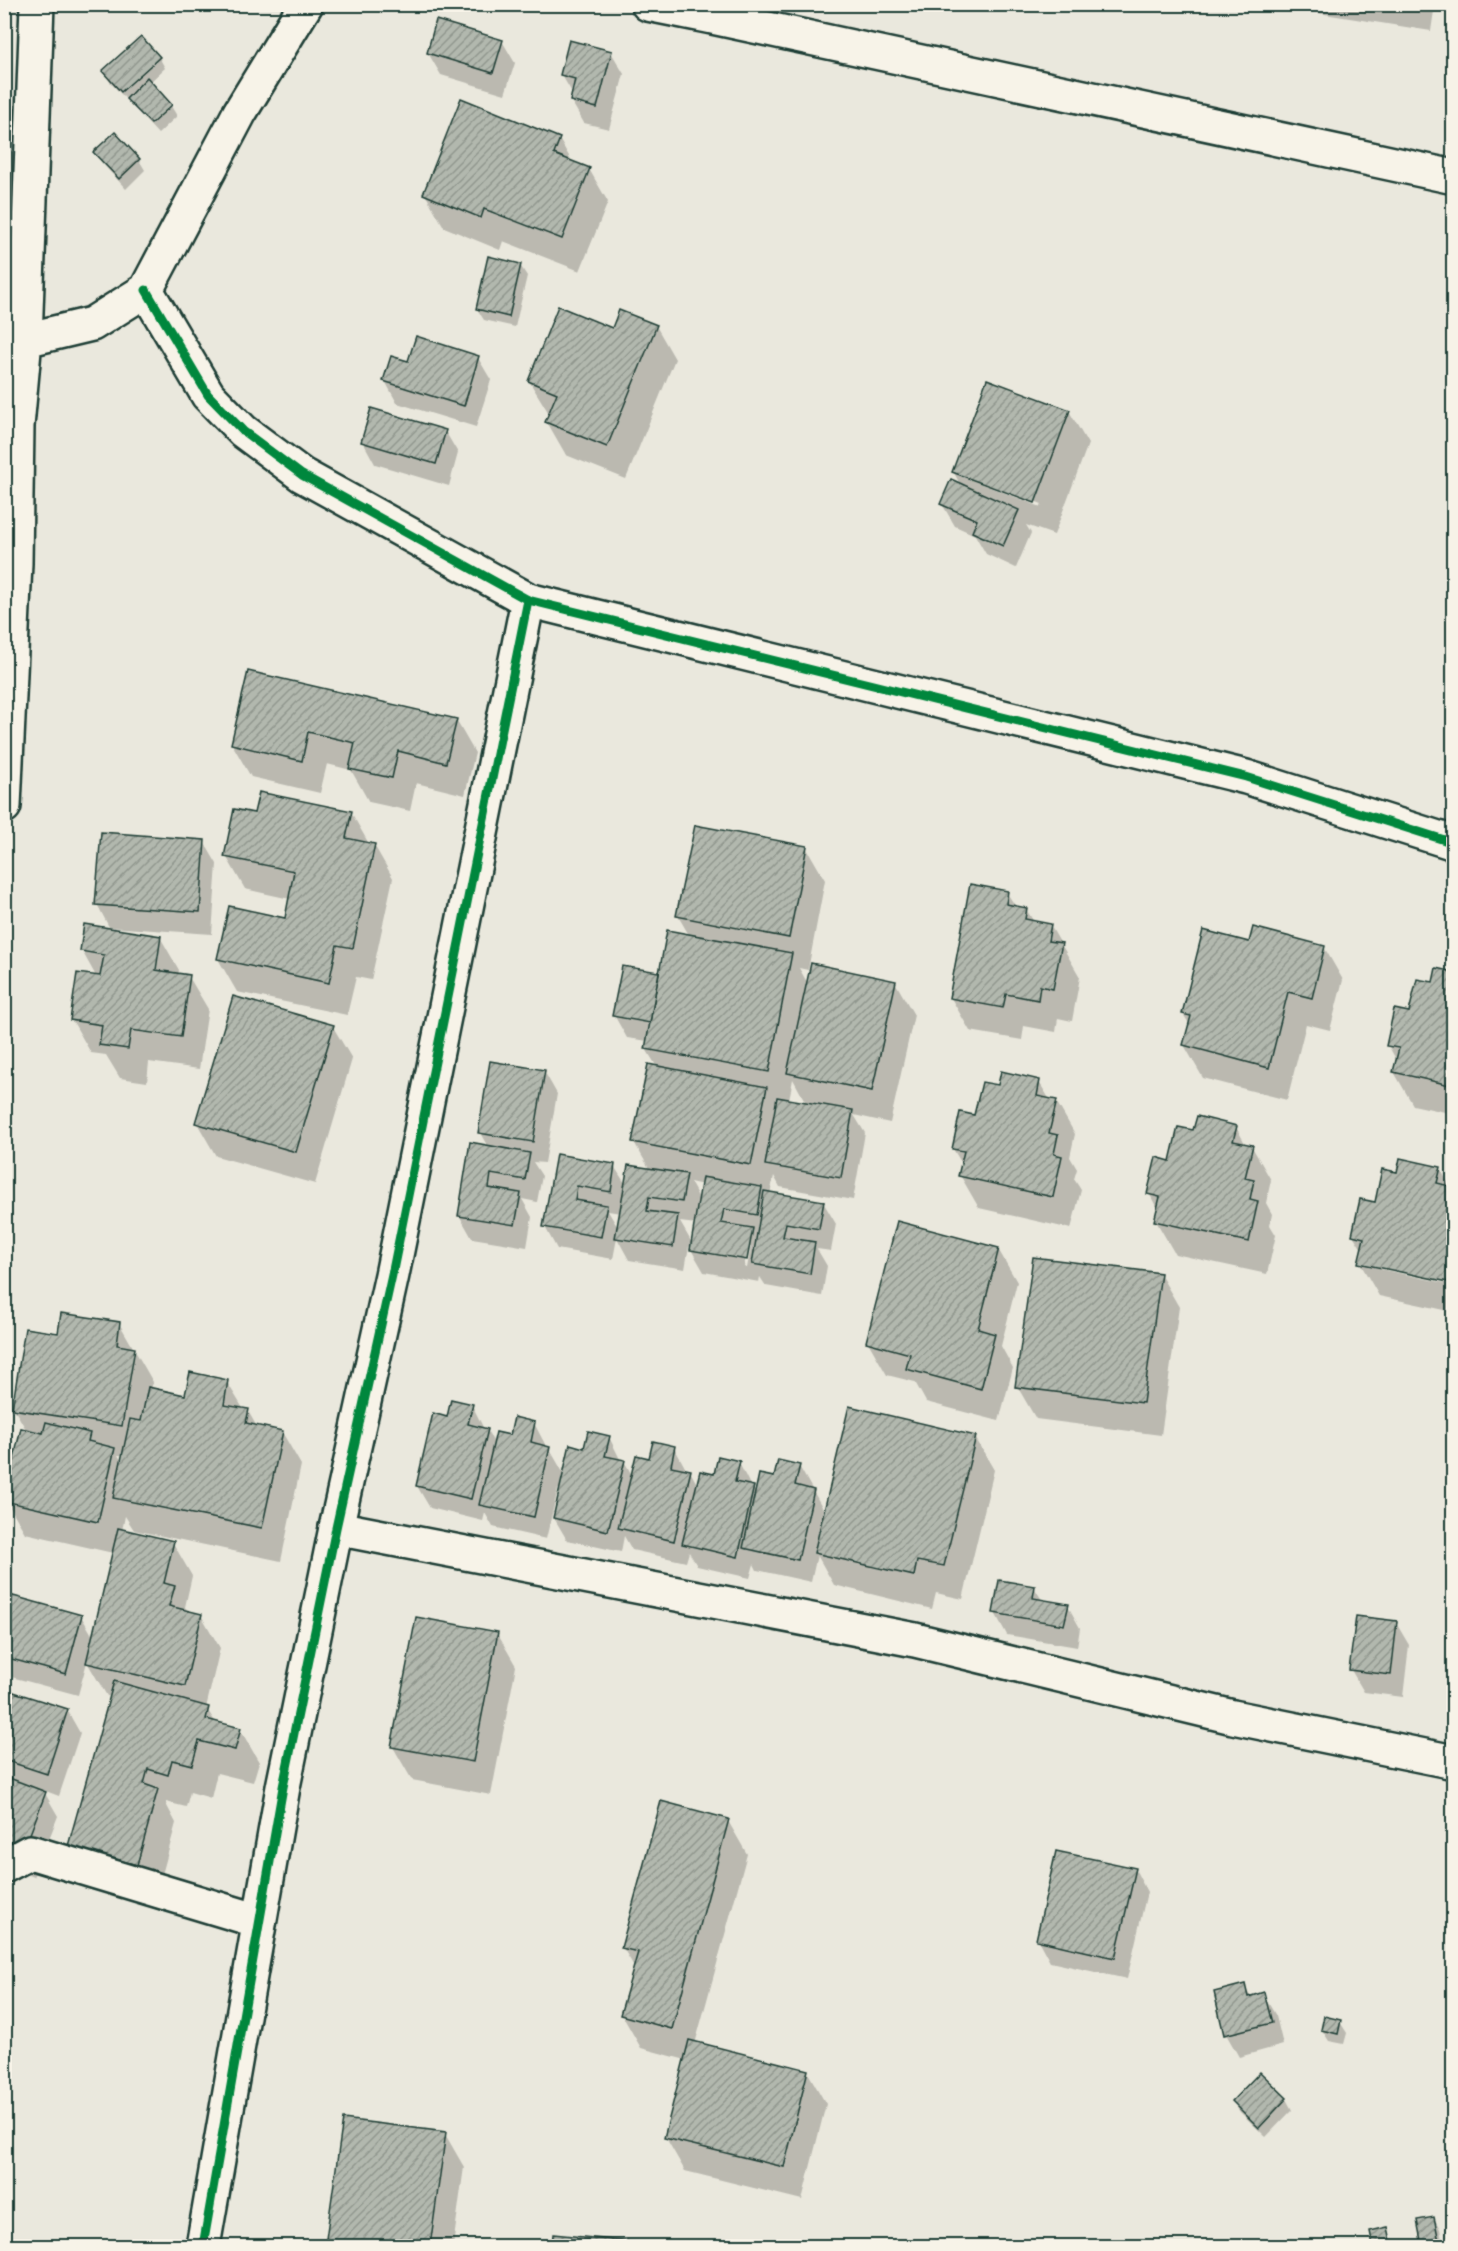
<svg xmlns="http://www.w3.org/2000/svg" width="1458" height="2251" font-family="Sriracha,sans-serif">
  <defs>
    <pattern id="building-hatch" width="6" height="6" patternUnits="userSpaceOnUse" patternTransform="scale(1.5)"><rect width="6" height="6" fill="#b2b8ae"/><path d="M-1 1l2-2M0 6l6-6M5 7l2-2" fill="none" stroke="#90978e"/></pattern>
  </defs>
  <rect width="100%" height="100%" fill="#eae8dd"/>
  <filter id="ink" filterUnits="userSpaceOnUse"><feTurbulence type="fractalNoise" baseFrequency=".0167" numOctaves="2"/><feDisplacementMap in="SourceGraphic" scale="12" xChannelSelector="R" yChannelSelector="G"/><feConvolveMatrix kernelMatrix="1 2 1 2 8 2 1 2 1" color-interpolation-filters="sRGB"/></filter>
  <g filter="url(#ink)">
    <g fill="#0003" fill-rule="evenodd">
      <polygon points="4,4 7,4 4,25"/>
      <polygon points="1261,4 1435,4 1431,31"/>
      <polygon points="502,41 515,63 505,94 441,75 428,53"/>
      <polygon points="611,52 624,74 609,129 584,123 571,101 573,94 561,74"/>
      <polygon points="159,57 165,68 150,82 171,106 177,116 158,134 110,82 104,71"/>
      <polygon points="559,139 573,163 589,169 608,202 580,271 503,241 500,250 444,227 425,194"/>
      <polygon points="95,153 139,160 145,170 126,189 102,163"/>
      <polygon points="4,230 7,233 10,233 29,266 25,300 4,298"/>
      <polygon points="520,265 527,276 515,327 484,320 477,309"/>
      <polygon points="656,326 675,359 626,479 566,455 547,422 550,415 529,381 612,330"/>
      <polygon points="478,358 491,380 476,427 397,403 385,381 409,362"/>
      <path d="M1069,411L1088,444L1054,535L1026,525L1031,533L1016,568L986,554L975,535L955,526L942,504L961,486L953,471ZM979,480L1042,504L1041,507L979,483Z"/>
      <polygon points="445,431 458,453 449,486 375,464 363,442"/>
      <polygon points="250,672 456,720 475,753 465,795 416,783 410,811 369,802 351,770 327,764 320,793 251,777 232,744"/>
      <polygon points="351,812 369,844 374,845 393,878 371,980 356,977 347,1015 237,992 218,959 286,919 290,899 245,889 226,856 256,815"/>
      <polygon points="204,842 217,864 212,934 109,927 97,904"/>
      <path d="M806,847L825,880L808,970L799,968L808,984L895,982L914,1015L890,1123L854,1115L865,1133L853,1200L780,1187L774,1176L770,1194L823,1202L836,1224L831,1251L817,1249L827,1266L822,1296L766,1286L760,1277L759,1282L704,1272L689,1246L685,1269L629,1260L617,1238L613,1259L557,1249L545,1227L557,1156L614,1166L626,1185L650,1170L634,1142L657,1067L646,1049L648,1041L627,1038L614,1015L658,973L660,976L689,935L678,916ZM793,1079L806,1103L789,1100ZM690,1182L703,1185L700,1200ZM608,1211L621,1213L618,1228ZM680,1222L696,1224L692,1243ZM748,1247H751L747,1268L744,1267Z"/>
      <polygon points="1007,893 1016,907 1026,909 1034,922 1050,925 1080,977 1072,1021 1058,1018 1056,1032 1024,1026 1022,1040 970,1031 951,998"/>
      <polygon points="160,937 179,970 178,975 189,977 208,1009 199,1069 149,1062 147,1082 120,1078 106,1055 91,1053 72,1020 97,978 82,951"/>
      <polygon points="1250,944 1324,947 1343,980 1330,1030 1306,1024 1287,1100 1203,1078 1184,1045 1190,1025 1183,1014"/>
      <polygon points="1454,973 1454,1114 1413,1105 1394,1072 1397,1061 1388,1045 1434,984"/>
      <polygon points="333,1027 352,1059 315,1184 216,1156 197,1123"/>
      <polygon points="544,1071 557,1094 545,1163 533,1162 542,1176 537,1202 522,1199 532,1217 527,1247 472,1238 459,1215 488,1147 480,1133"/>
      <polygon points="1039,1082 1050,1100 1056,1101 1075,1134 1070,1157 1077,1169 1074,1179 1081,1190 1071,1229 979,1208 960,1175 962,1164 953,1149 999,1087"/>
      <polygon points="1236,1127 1246,1145 1252,1147 1271,1180 1266,1203 1272,1214 1270,1225 1276,1235 1267,1274 1175,1254 1156,1221 1158,1210 1149,1193 1195,1132"/>
      <polygon points="1440,1168 1451,1188 1454,1188 1454,1282 1380,1266 1380,1269 1454,1285 1454,1312 1379,1296 1360,1263 1363,1251 1353,1235 1398,1174"/>
      <polygon points="998,1249 1017,1282 1001,1346 1013,1368 999,1421 926,1402 915,1382 887,1375 868,1342"/>
      <polygon points="1160,1274 1179,1307 1161,1435 1036,1419 1017,1386"/>
      <path d="M119,1323L153,1382L151,1390L186,1396L227,1382L244,1410L248,1411L257,1427L282,1432L301,1465L281,1561L134,1530L125,1516L122,1531L173,1543L192,1576L185,1607L188,1612L201,1615L220,1648L206,1708L216,1723L240,1729L259,1762L253,1782L217,1773L211,1798L190,1792L186,1807L166,1802V1804L176,1823L156,1897L89,1878L70,1846L111,1697L107,1696L87,1662L78,1695L4,1675V1604L7,1596L81,1616L94,1638L113,1553L25,1533L6,1500L27,1431L14,1409L60,1335ZM118,1455H123L122,1462Z"/>
      <polygon points="472,1405 484,1429 487,1430 494,1443 511,1437 534,1423 547,1448 549,1448 564,1474 585,1449 609,1437 621,1461 624,1461 632,1475 650,1459 674,1447 687,1471 690,1471 698,1486 739,1463 751,1487 757,1493 775,1479 799,1466 825,1512 975,1437 994,1470 963,1599 936,1593 932,1609 834,1585 817,1555 811,1582 757,1570 754,1564 750,1578 697,1566 689,1552 686,1562 632,1550 624,1536 621,1552 567,1540 554,1518 561,1490 558,1489 546,1539 493,1527 485,1513 483,1521 430,1508 417,1486 448,1418"/>
      <polygon points="1034,1587 1042,1600 1068,1606 1080,1628 1077,1647 1007,1635 995,1613"/>
      <polygon points="1396,1623 1409,1645 1403,1697 1364,1692 1351,1670"/>
      <polygon points="497,1633 516,1666 491,1795 412,1780 393,1747"/>
      <polygon points="4,1690 67,1710 80,1733 59,1796 43,1790 58,1816 34,1877 4,1865"/>
      <polygon points="728,1821 747,1854 695,2044 807,2071 826,2104 802,2200 685,2171 666,2138 686,2060 641,2048 622,2015 635,1968 623,1948"/>
      <polygon points="1135,1869 1147,1892 1127,1979 1050,1962 1038,1940"/>
      <polygon points="1244,1986 1251,1998 1263,1994 1276,2016 1283,2045 1239,2057 1226,2034"/>
      <polygon points="1340,2022 1347,2033 1344,2044 1329,2041 1322,2030"/>
      <polygon points="1286,2099 1292,2110 1266,2137 1240,2112 1233,2101"/>
      <polygon points="344,2121 445,2134 464,2167 453,2246 326,2246"/>
      <polygon points="1434,2218 1440,2229 1443,2246 1424,2246 1419,2221"/>
      <polygon points="1387,2229 1395,2246 1375,2246 1372,2232"/>
      <polygon points="554,2236 632,2243 634,2246 553,2246"/>
    </g>
    <g fill="url(#building-hatch)" stroke="#1f3d34" stroke-width="1.5">
      <polygon points="436,20 503,40 493,73 427,53"/>
      <polygon points="141,36 160,57 121,92 102,71"/>
      <polygon points="569,40 612,51 597,108 570,101 575,79 560,75"/>
      <polygon points="147,77 172,105 151,124 126,99"/>
      <polygon points="461,98 560,138 554,154 590,168 562,239 484,209 481,218 423,194"/>
      <polygon points="115,132 140,159 119,179 93,152"/>
      <polygon points="4,231 11,232 7,267 4,267"/>
      <polygon points="488,256 521,264 509,317 476,309"/>
      <polygon points="558,306 612,328 619,310 657,325 607,447 545,422 557,393 528,381"/>
      <polygon points="416,336 479,356 464,406 383,381 391,356 408,361"/>
      <polygon points="987,379 1070,410 1035,503 952,472"/>
      <polygon points="371,408 446,430 436,464 361,442"/>
      <polygon points="951,479 1019,510 1003,546 972,532 977,520 940,504"/>
      <polygon points="248,671 457,719 446,763 398,751 392,778 349,769 355,743 308,732 302,761 231,744"/>
      <polygon points="259,792 352,811 346,838 375,844 353,948 337,945 329,983 217,959 229,906 285,918 294,871 224,857 234,809 254,813"/>
      <polygon points="695,825 807,846 789,938 676,916"/>
      <polygon points="101,832 205,840 200,912 95,905"/>
      <polygon points="970,884 1008,891 1006,904 1027,908 1025,919 1051,924 1048,941 1062,943 1053,989 1040,986 1038,1000 1006,994 1003,1008 949,998"/>
      <polygon points="84,924 161,936 156,970 190,975 181,1037 131,1030 128,1049 99,1045 102,1025 70,1020 77,973 100,976 104,955 80,951"/>
      <polygon points="1253,927 1325,946 1312,998 1288,992 1269,1068 1183,1045 1191,1016 1182,1014 1203,930 1249,942"/>
      <polygon points="667,930 792,953 769,1072 645,1049"/>
      <polygon points="811,963 896,981 872,1091 787,1073"/>
      <polygon points="622,966 659,972 650,1023 612,1016"/>
      <polygon points="1436,968 1454,972 1454,1086 1393,1072 1399,1048 1386,1046 1394,1009 1409,1012 1417,979 1433,982"/>
      <polygon points="233,996 334,1025 296,1152 195,1123"/>
      <polygon points="490,1061 545,1070 533,1142 478,1133"/>
      <polygon points="648,1064 767,1087 751,1165 632,1142"/>
      <polygon points="1001,1071 1040,1080 1037,1096 1057,1100 1049,1133 1058,1135 1054,1154 1062,1156 1053,1197 958,1176 964,1151 952,1149 960,1112 974,1115 982,1082 998,1085"/>
      <polygon points="777,1097 853,1110 841,1178 765,1165"/>
      <polygon points="1197,1116 1237,1126 1233,1141 1253,1145 1245,1178 1254,1180 1250,1199 1258,1201 1249,1242 1154,1221 1160,1197 1147,1194 1156,1157 1170,1161 1178,1127 1193,1130"/>
      <polygon points="470,1142 530,1153 525,1180 491,1174 489,1188 521,1193 515,1225 458,1216"/>
      <polygon points="556,1154 615,1164 611,1192 577,1186 575,1200 607,1205 601,1237 543,1227"/>
      <polygon points="1400,1158 1441,1167 1437,1183 1454,1187 1454,1201 1450,1220 1454,1221 1453,1283 1358,1263 1364,1238 1352,1235 1360,1199 1375,1202 1382,1169 1397,1172"/>
      <polygon points="628,1165 687,1174 682,1202 649,1197 647,1211 678,1215 673,1247 615,1238"/>
      <polygon points="702,1177 762,1187 757,1215 724,1209 721,1223 753,1228 747,1260 690,1250"/>
      <polygon points="764,1191 824,1201 819,1229 786,1223 783,1237 815,1242 810,1274 752,1264"/>
      <polygon points="897,1221 999,1248 978,1329 995,1334 981,1389 906,1369 910,1354 866,1342"/>
      <polygon points="1033,1257 1161,1273 1143,1403 1015,1387"/>
      <polygon points="61,1313 120,1322 117,1345 135,1348 122,1426 12,1409 25,1328 58,1333"/>
      <polygon points="190,1372 228,1380 224,1405 249,1409 246,1423 283,1431 262,1528 113,1498 130,1419 141,1421 148,1387 185,1395"/>
      <polygon points="451,1399 473,1404 468,1424 488,1429 471,1499 416,1486 433,1413 447,1417"/>
      <polygon points="849,1406 976,1436 944,1566 917,1561 914,1576 814,1553"/>
      <polygon points="514,1417 535,1422 531,1442 550,1447 534,1517 479,1505 496,1432 510,1435"/>
      <polygon points="46,1422 90,1433 88,1441 115,1448 98,1522 4,1501 21,1428 43,1433"/>
      <polygon points="588,1431 610,1436 605,1456 625,1460 608,1531 553,1518 570,1444 584,1448"/>
      <polygon points="653,1441 675,1446 671,1466 691,1470 674,1541 618,1528 636,1455 649,1458"/>
      <polygon points="718,1456 740,1461 735,1482 754,1486 738,1557 682,1544 700,1471 714,1474"/>
      <polygon points="778,1460 800,1465 795,1485 814,1490 798,1560 743,1548 759,1474 774,1477"/>
      <polygon points="118,1528 174,1541 164,1583 175,1586 169,1606 202,1614 185,1686 86,1663"/>
      <polygon points="999,1580 1035,1586 1033,1598 1069,1604 1064,1625 993,1613"/>
      <polygon points="6,1594 82,1615 66,1674 4,1657"/>
      <polygon points="1356,1616 1397,1621 1391,1675 1349,1670"/>
      <polygon points="416,1617 498,1632 473,1762 391,1747"/>
      <polygon points="114,1681 209,1707 206,1719 241,1728 235,1750 199,1741 192,1765 172,1760 168,1775 148,1769 144,1784 158,1789 137,1865 68,1846"/>
      <polygon points="4,1689 68,1709 47,1774 4,1760"/>
      <polygon points="4,1776 46,1792 22,1855 4,1849"/>
      <polygon points="661,1801 729,1819 672,2029 620,2015 638,1952 621,1948"/>
      <polygon points="1056,1851 1136,1868 1115,1958 1036,1940"/>
      <polygon points="1245,1984 1248,1997 1264,1992 1272,2023 1224,2035 1214,1992"/>
      <polygon points="1324,2016 1341,2020 1338,2034 1321,2030"/>
      <polygon points="689,2040 808,2070 784,2167 664,2138"/>
      <polygon points="1260,2072 1287,2098 1259,2128 1232,2101"/>
      <polygon points="343,2119 446,2132 430,2246 325,2246"/>
      <polygon points="1434,2217 1440,2246 1422,2246 1417,2220"/>
      <polygon points="1388,2227 1392,2246 1373,2246 1370,2231"/>
      <polygon points="553,2234 633,2242 633,2246 552,2246"/>
    </g>
    <g fill="none" stroke-linecap="round" stroke-linejoin="round">
      <g stroke="#1f3d34" stroke-width="38">
        <g id="minor">
          <polyline points="648,4 708,16 1454,177"/>
          <polyline points="146,290 208,395 243,431 302,475 528,600 1246,777 1454,843"/>
          <polyline points="25,340 37,4"/>
          <polyline points="4,806 15,563 17,426 25,340 92,324 146,290 240,112 306,4"/>
          <polyline points="336,1528 915,1640 1233,1717 1454,1762"/>
          <polyline points="4,1866 30,1852 259,1921"/>
          <polyline points="203,2246 283,1787 336,1528 392,1275 528,600"/>
        </g>
      </g>
      <use href="#minor" stroke="#f7f3e8" stroke-width="33"/>
      <g stroke="#f7f3e8" stroke-width="13">
        <g id="cycleway">
          <polyline points="146,290 208,395 243,431 302,475 528,600 1246,777 1454,843"/>
          <polyline points="203,2246 283,1787 336,1528 392,1275 528,600"/>
        </g>
      </g>
      <use href="#cycleway" stroke="#00873e" stroke-width="9"/>
    </g>
  </g>
  <rect width="1458" height="2251" fill="none" stroke="#f7f3e8" stroke-width="24"/>
  <rect x="12" y="12" width="1434" height="2227" fill="none" stroke="#1f3d34" stroke-width="2" filter="url(#ink)"/>
</svg>
